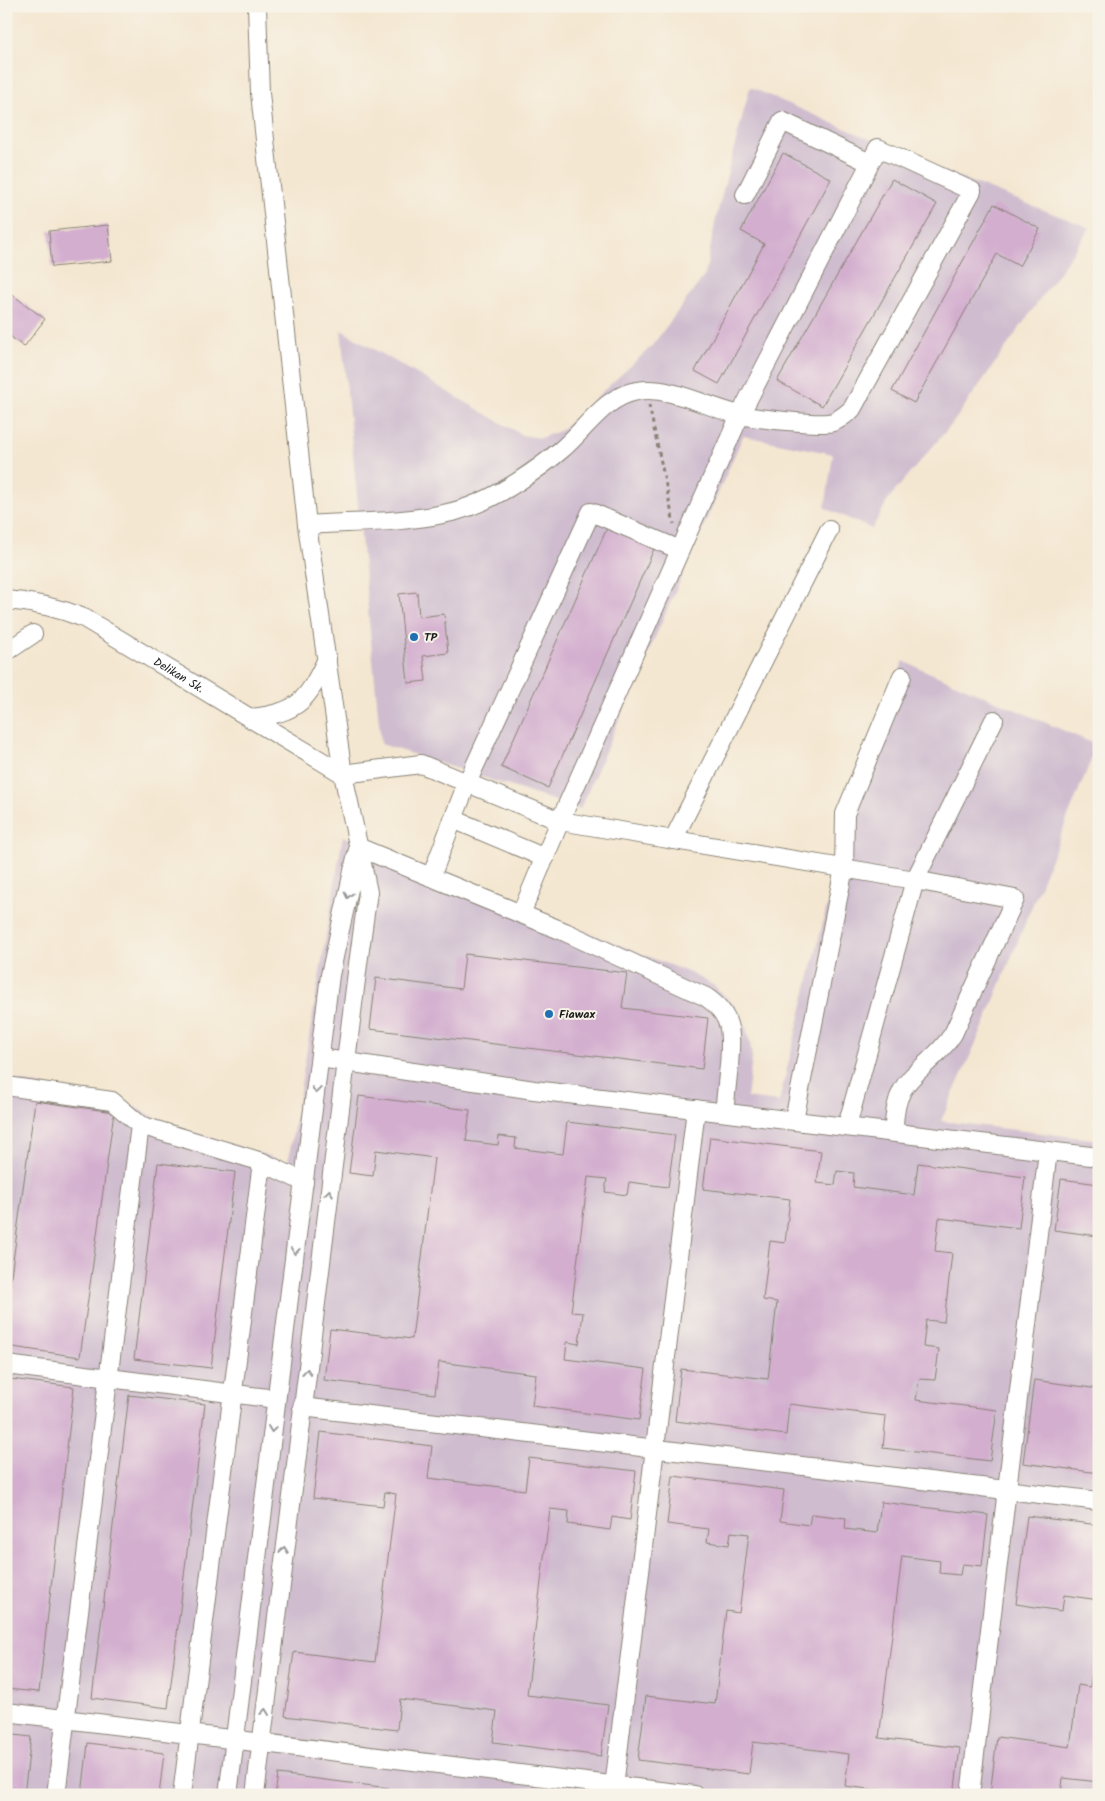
<svg xmlns="http://www.w3.org/2000/svg" width="1105" height="1801" font-family="Kalam,sans-serif">
  <rect width="100%" height="100%" fill="#f7f3e8"/>
  <filter id="ink" filterUnits="userSpaceOnUse"><feTurbulence type="fractalNoise" baseFrequency=".02" numOctaves="2"/><feDisplacementMap in="SourceGraphic" scale="10" xChannelSelector="R" yChannelSelector="G"/><feConvolveMatrix kernelMatrix="1 2 1 2 8 2 1 2 1" color-interpolation-filters="sRGB"/></filter>
  <filter id="wash" filterUnits="userSpaceOnUse"><feTurbulence type="fractalNoise" baseFrequency=".0096" numOctaves="4" result="noise"/><feDisplacementMap in="SourceGraphic" scale="20" xChannelSelector="R" yChannelSelector="G"/><feGaussianBlur stdDeviation="1.12" result="paint"/><feColorMatrix in="noise" values="0 0 0 0 0 0 0 0 0 0 0 0 0 0 0 0 0 1.4 0 .05"/><feComposite in="paint" operator="in"/></filter>
  <g filter="url(#wash)">
    <rect width="100%" height="100%" fill="#f4e7d1"/>
    <g fill="#cfbdcf">
      <polygon points="750,87 936,168 1090,228 952,424 889,498 872,529 825,508 833,454 743,436 580,809 381,744 341,330 522,435 540,438 560,431 651,347 705,275 717,214"/>
      <polygon points="903,661 1097,745 984,1025 941,1121 1099,1140 1099,1795 6,1795 6,1078 129,1105 167,1123 186,1130 288,1162 343,836 690,973 713,985 733,1004 746,1028 750,1043 752,1058 747,1098 779,1102 840,853"/>
    </g>
    <g id="blocks">
      <g fill="#d3aecf">
        <polygon points="783,153 831,179 719,384 695,371 764,244 741,231"/>
        <polygon points="892,179 937,204 822,406 777,381"/>
        <polygon points="994,204 1040,229 1019,266 997,254 914,403 892,391"/>
        <polygon points="108,225 112,261 52,267 49,231"/>
        <polygon points="6,290 45,319 24,347 6,333"/>
        <polygon points="607,528 654,549 548,788 501,767"/>
        <polygon points="417,592 419,617 444,614 448,653 423,656 426,681 408,683 399,594"/>
        <polygon points="465,954 627,973 622,1008 708,1018 702,1069 370,1029 376,978 461,989"/>
        <polygon points="359,1096 470,1110 466,1141 498,1145 499,1136 516,1138 515,1148 563,1154 567,1122 675,1135 668,1187 629,1182 627,1195 605,1192 607,1179 588,1177 571,1312 583,1313 579,1344 567,1342 565,1359 646,1369 639,1420 532,1406 536,1374 439,1362 435,1394 324,1380 330,1329 412,1339 434,1158 376,1150 373,1176 349,1173"/>
        <polygon points="35,1101 114,1112 80,1357 6,1346 6,1312"/>
        <polygon points="710,1137 821,1151 817,1183 835,1185 837,1171 854,1173 853,1187 914,1195 918,1163 1025,1177 1019,1228 939,1218 935,1251 952,1253 944,1322 926,1320 923,1347 939,1349 935,1380 919,1379 916,1400 997,1410 990,1461 883,1448 886,1416 789,1404 786,1435 675,1421 681,1369 768,1379 777,1302 763,1300 770,1241 785,1243 790,1199 703,1189"/>
        <polygon points="158,1163 235,1172 211,1368 134,1359"/>
        <polygon points="1061,1179 1099,1184 1099,1248 1096,1248 1098,1236 1054,1230"/>
        <polygon points="11,1379 74,1387 39,1692 6,1689 6,1418"/>
        <polygon points="1034,1380 1099,1389 1099,1473 1023,1463"/>
        <polygon points="129,1395 205,1404 168,1708 92,1698"/>
        <polygon points="321,1432 432,1446 428,1478 525,1490 529,1458 636,1471 630,1520 612,1517 610,1530 568,1524 569,1511 550,1509 527,1695 608,1705 601,1756 493,1742 497,1711 400,1699 397,1730 285,1716 294,1652 375,1662 396,1494 385,1492 383,1506 313,1498"/>
        <polygon points="673,1476 784,1490 780,1521 809,1525 811,1514 846,1518 845,1529 877,1533 881,1502 988,1515 982,1566 962,1564 960,1575 939,1573 940,1561 902,1556 879,1738 960,1748 954,1795 916,1795 845,1786 849,1754 753,1742 749,1774 638,1760 646,1696 715,1704 726,1611 739,1613 749,1534 731,1532 729,1545 707,1542 709,1529 667,1524"/>
        <polygon points="1027,1516 1099,1525 1099,1600 1064,1595 1062,1611 1016,1604"/>
        <polygon points="1098,1633 1099,1782 1063,1778 1061,1795 990,1795 997,1737 1070,1747 1078,1685 1090,1687"/>
        <polygon points="6,1734 31,1737 24,1795 6,1795"/>
        <polygon points="88,1743 164,1753 159,1795 82,1795"/>
        <polygon points="278,1774 389,1788 388,1795 275,1795"/>
      </g>
    </g>
  </g>
  <g filter="url(#ink)">
    <use href="#blocks" fill-opacity="0" stroke="#888276" stroke-width="1"/>
    <g fill="none" stroke-linecap="round" stroke-linejoin="round">
      <g stroke="#888276" stroke-width="20">
        <g id="minor">
          <polyline points="745,195 782,121 870,163"/>
          <path d="M307,525C350,522 402,523 443,514C470,509 496,496 519,481C533,472 548,461 561,450C585,430 605,396 637,391C670,385 708,408 740,415C754,418 821,426 833,422C841,419 846,414 852,409L972,191L878,148L740,415L560,821L521,914"/>
          <path id="s1" d="M6,600C34,602 59,608 84,618L343,774"/>
          <polyline points="6,652 33,634"/>
          <path d="M251,718C299,712 306,702 327,659"/>
          <path d="M343,774L421,764L560,821L915,880L1015,899L953,1034C926,1075 893,1072 894,1132"/>
          <polyline points="453,819 545,858"/>
          <polyline points="673,840 829,530"/>
          <path d="M358,847L565,932L706,997C734,1016 731,1035 729,1066C727,1081 726,1097 724,1112"/>
          <polyline points="431,877 467,783 591,512 680,550"/>
          <polyline points="320,1058 534,1090 1099,1157"/>
          <polyline points="6,1086 112,1101 140,1125 262,1162"/>
          <polyline points="794,1120 844,868 845,814 902,676"/>
          <polyline points="847,1126 915,880 994,720"/>
          <polyline points="6,1365 276,1399"/>
          <polyline points="302,1407 1099,1501"/>
          <polyline points="6,1712 694,1795"/>
          <polyline points="56,1795 140,1125"/>
          <polyline points="182,1795 262,1162 304,1182"/>
          <polyline points="228,1795 285,1330 330,975 357,853"/>
          <polyline points="255,1795 358,964 368,892 343,774 307,525 266,149 260,93 257,6"/>
          <polyline points="613,1795 696,1109"/>
          <polyline points="970,1795 1048,1151"/>
        </g>
      </g>
      <polyline stroke="#888276" stroke-width="3" stroke-dasharray="4 4" stroke-linecap="butt" points="649,405 674,524"/>
      <use href="#minor" stroke="#fff" stroke-width="18"/>
    </g>
    <defs><path id="oneway-chevron" d="M-2-3.5L2.5 0L-2 3.5" fill="none" stroke-width="1.6" stroke-linecap="round" stroke-linejoin="round" transform="scale(1.25)"/></defs>
    <g stroke="#999">
      <use href="#oneway-chevron" transform="translate(348 895) rotate(102)"/>
      <use href="#oneway-chevron" transform="translate(316 1090) rotate(97)"/>
      <use href="#oneway-chevron" transform="translate(329 1193) rotate(-83)"/>
      <use href="#oneway-chevron" transform="translate(295 1251) rotate(97)"/>
      <use href="#oneway-chevron" transform="translate(307 1372) rotate(-83)"/>
      <use href="#oneway-chevron" transform="translate(272 1429) rotate(97)"/>
      <use href="#oneway-chevron" transform="translate(284 1550) rotate(-83)"/>
      <use href="#oneway-chevron" transform="translate(265 1712) rotate(-83)"/>
    </g>
  </g>
  <g fill="#1f6fb2" stroke="#f7f3e8" stroke-width="2">
    <circle cx="414" cy="637" r="5"/>
    <circle cx="549" cy="1014" r="5"/>
  </g>
  <g text-anchor="middle" dominant-baseline="central" stroke-width="4" stroke-linejoin="round" paint-order="stroke">
    <g font-size="12" font-weight="bold" fill="#1c1c1c" stroke="#f7f3e8" text-anchor="start">
      <text x="424" y="637">TP</text>
      <text x="559" y="1014">Fiawax</text>
    </g>
    <g font-size="12" fill="#1c1c1c" stroke="#f7f3e8">
      <text stroke="none"><textPath href="#s1" startOffset="191">Delikan Sk.</textPath></text>
    </g>
  </g>
  <rect width="1105" height="1801" fill="none" stroke="#f7f3e8" stroke-width="25"/>
</svg>
